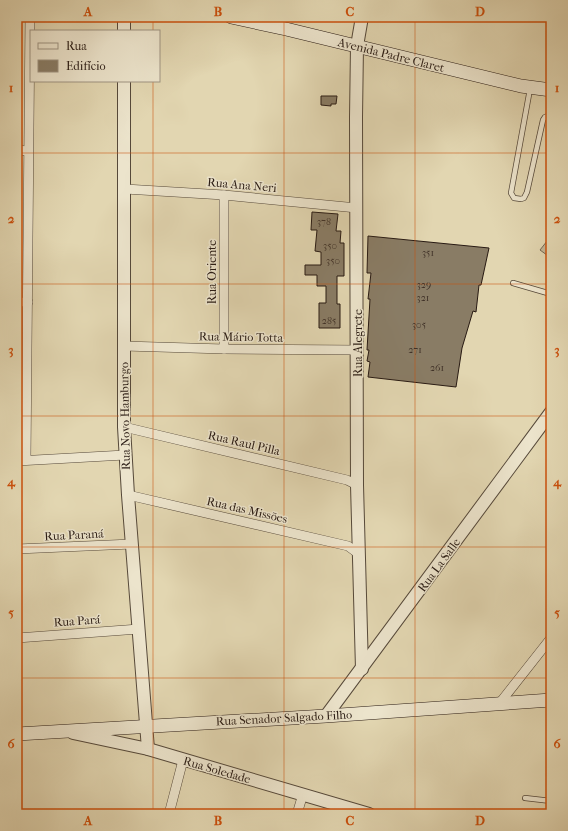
<svg xmlns="http://www.w3.org/2000/svg" width="568" height="831" font-family="'IM FELL French Canon',serif">
  <rect width="100%" height="100%" fill="#e2d6b1"/>
  <filter id="stains"><feTurbulence type="fractalNoise" baseFrequency=".005" numOctaves="4"/><feColorMatrix values="0 0 0 0 .2 0 0 0 0 .09 0 0 0 0 .02 0 0 0 .5 -.17"/></filter>
  <radialGradient id="worn" r=".72"><stop offset=".6" stop-color="#630" stop-opacity="0"/><stop offset="1" stop-color="#630" stop-opacity=".3"/></radialGradient>
  <polygon fill="#c2b696" stroke="#756854" points="551,236 551,258 540,250"/>
  <g fill="#897c65" stroke="#281a13">
    <polygon points="321,96 337,96 336,104 331,104 331,106 321,105"/>
    <polygon points="312,212 338,214 336,231 341,231 340,243 344,243 344,276 337,276 337,304 340,304 340,328 319,328 319,303 326,303 326,286 317,286 317,275 305,275 305,265 321,265 321,252 315,251 317,230 311,230"/>
    <polygon points="368,236 489,248 481,285 479,285 476,312 473,311 462,348 456,387 368,377 370,362 367,361 369,350 367,350 370,299 368,299 371,273 367,273"/>
  </g>
  <g fill="none" stroke-linecap="round" stroke-linejoin="round">
    <g stroke="#56493a" stroke-width="6">
      <g id="service">
        <polyline points="530,89 511,193 514,198 521,199 524,198 527,192 543,120 545,117 551,115"/>
        <polyline points="513,283 551,294"/>
        <polyline points="525,798 551,801"/>
      </g>
    </g>
    <g stroke="#56493a" stroke-width="10">
      <g id="minor">
        <polyline points="17,150 28,151"/>
        <polyline points="125,189 224,195 357,208"/>
        <polyline points="224,195 224,349"/>
        <polyline points="17,302 28,302"/>
        <polyline points="124,346 224,349 358,350"/>
        <polyline points="124,427 347,480 357,485"/>
        <polyline points="26,460 30,17"/>
        <polyline points="17,461 125,455"/>
        <polyline points="128,495 348,546 359,554"/>
        <polyline points="17,549 132,544"/>
        <polyline points="17,638 139,629"/>
        <polyline points="499,704 551,638"/>
        <polyline points="169,814 183,760"/>
        <polyline points="297,814 303,794"/>
      </g>
    </g>
    <g stroke="#56493a" stroke-width="14">
      <g id="tertiary">
        <polyline points="124,17 124,31"/>
        <polyline points="124,81 124,427 128,495 148,749"/>
        <polyline points="362,669 357,485 356,117 357,46 362,17"/>
        <polyline points="326,716 551,412"/>
        <polyline points="73,733 148,749 369,814"/>
      </g>
    </g>
    <g stroke="#281a13" stroke-width="14">
      <g id="secondary">
        <polyline points="231,17 286,29 521,86 551,90"/>
        <polyline points="17,734 326,716 551,700"/>
      </g>
    </g>
    <use href="#service" stroke="#ece4cc" stroke-width="4.5"/>
    <use href="#minor" stroke="#ece4cc" stroke-width="9"/>
    <use href="#tertiary" stroke="#ece4cc" stroke-width="12"/>
    <use href="#secondary" stroke="#ece4cc" stroke-width="13"/>
  </g>
  <path fill="none" stroke="#cb500d" stroke-width="1" stroke-opacity="0.55" d="M153,17V31M284,17V814M415,17V814M153,81V814M17,153H551M17,284H551M17,416H551M17,547H551M17,678H551"/>
  <g text-anchor="middle" dominant-baseline="central" stroke-width="3" stroke-linejoin="round" paint-order="stroke">
    <g font-size="10" fill="#403228">
      <text x="324" y="222">378</text>
      <text x="330" y="246">350</text>
      <text x="428" y="253">351</text>
      <text x="333" y="261">350</text>
      <text x="424" y="285">329</text>
      <text x="423" y="298">321</text>
      <text x="329" y="321">285</text>
      <text x="419" y="325">305</text>
      <text x="415" y="350">271</text>
      <text x="437" y="368">261</text>
    </g>
    <g font-size="12" fill="#281a13" stroke="#ece4cc">
      <text transform="translate(391 55) rotate(14)">Avenida Padre Claret</text>
      <text transform="translate(242 185) rotate(5)">Rua Ana Neri</text>
      <text transform="translate(212 272) rotate(-90)">Rua Oriente</text>
      <text transform="translate(241 337) rotate(1)">Rua Mário Totta</text>
      <text transform="translate(358 343) rotate(-90)">Rua Alegrete</text>
      <text transform="translate(125 416) rotate(-91)">Rua Novo Hamburgo</text>
      <text transform="translate(244 443) rotate(13)">Rua Raul Pilla</text>
      <text transform="translate(247 510) rotate(13)">Rua das Missões</text>
      <text transform="translate(74 535) rotate(-3)">Rua Paraná</text>
      <text transform="translate(439 565) rotate(-54)">Rua La Salle</text>
      <text transform="translate(77 621) rotate(-4)">Rua Pará</text>
      <text transform="translate(284 718) rotate(-3)">Rua Senador Salgado Filho</text>
      <text transform="translate(217 770) rotate(16)">Rua Soledade</text>
    </g>
  </g>
  <rect width="568" height="831" fill="none" stroke="#e2d6b1" stroke-width="44"/>
  <rect x="30" y="30" width="130" height="52" fill="#ece4cc" stroke="#9e9382"/>
  <rect x="38" y="43" width="20" height="6" fill="#ece4cc" stroke="#9e9382"/>
  <text x="66" y="50" font-size="12" fill="#281a13">Rua</text>
  <rect x="38" y="60" width="20" height="12" fill="#897c65" stroke="#9e9382"/>
  <text x="66" y="70" font-size="12" fill="#281a13">Edifício</text>
  <rect x="22" y="22" width="524" height="787" fill="none" stroke="#cb500d" stroke-width="1.5"/>
  <g font-size="13" text-anchor="middle" font-weight="bold" fill="#cb500d">
    <text x="88" y="16">A</text>
    <text x="218" y="16">B</text>
    <text x="350" y="16">C</text>
    <text x="480" y="16">D</text>
    <text x="11" y="92">1</text>
    <text x="557" y="92">1</text>
    <text x="11" y="223">2</text>
    <text x="557" y="223">2</text>
    <text x="11" y="354">3</text>
    <text x="557" y="354">3</text>
    <text x="11" y="486">4</text>
    <text x="557" y="486">4</text>
    <text x="11" y="617">5</text>
    <text x="557" y="617">5</text>
    <text x="11" y="748">6</text>
    <text x="557" y="748">6</text>
    <text x="88" y="825">A</text>
    <text x="218" y="825">B</text>
    <text x="350" y="825">C</text>
    <text x="480" y="825">D</text>
  </g>
  <rect width="100%" height="100%" filter="url(#stains)"/>
  <rect width="100%" height="100%" fill="url(#worn)"/>
</svg>
